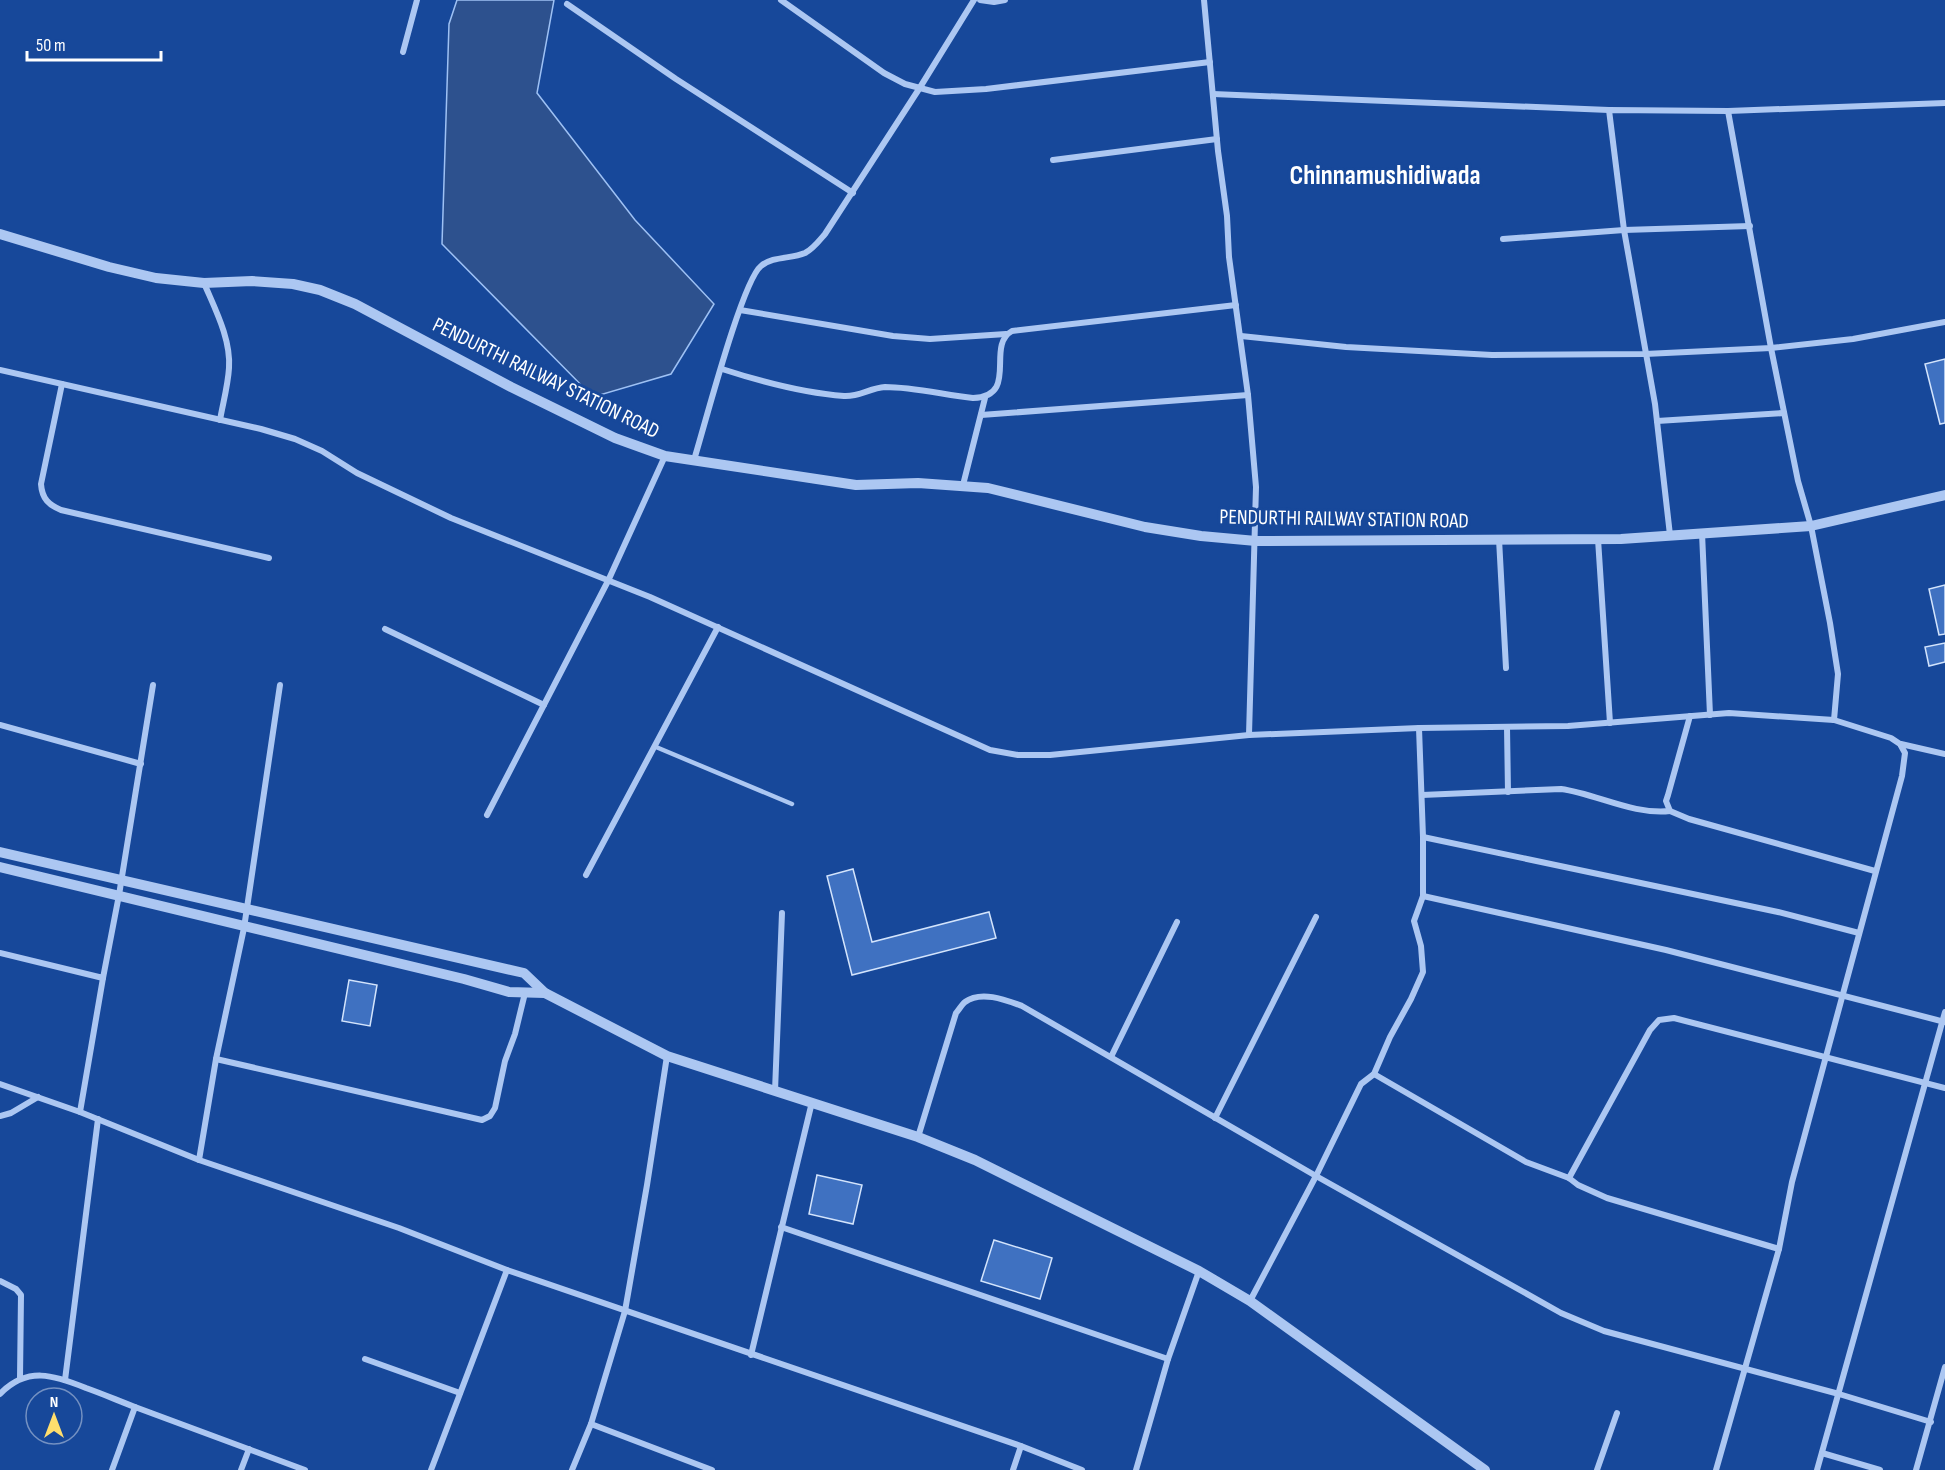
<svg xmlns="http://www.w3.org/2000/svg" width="1945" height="1470" font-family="'Sofia Sans Condensed',sans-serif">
  <rect width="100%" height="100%" fill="#17489a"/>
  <polygon fill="#2d518e" stroke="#9ec1f4" stroke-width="1.5" points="457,0 554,0 537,93 635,220 714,304 671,374 593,397 442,244 449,24"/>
  <g fill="#3f71c1" stroke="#d3e4fc" stroke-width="1.5">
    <polygon points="1945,359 1945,423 1940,424 1925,364"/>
    <polygon points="1945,585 1945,634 1939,635 1929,589"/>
    <polygon points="1945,643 1945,662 1929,666 1925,647"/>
    <polygon points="853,869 872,942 989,912 996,938 852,975 827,876"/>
    <polygon points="349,980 377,985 370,1026 342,1021"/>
    <polygon points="817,1175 862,1185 853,1224 809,1214"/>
    <polygon points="994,1240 1052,1258 1040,1299 981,1281"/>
  </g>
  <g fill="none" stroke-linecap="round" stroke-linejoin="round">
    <polyline stroke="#acc7f2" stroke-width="4.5" points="656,747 792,804"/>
    <g stroke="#acc7f2" stroke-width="6">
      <polyline points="781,0 884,73 905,84 935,92 986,89 1210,62"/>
      <polyline points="980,0 994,2 1005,0"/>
      <polyline points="1204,0 1218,151 1227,216 1229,257 1248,395 1256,487 1249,735"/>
      <polyline points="567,4 676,79 853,193"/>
      <polyline points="403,52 417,0"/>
      <polyline points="1213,94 1609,110"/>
      <polyline points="1728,111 1945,103"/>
      <polyline points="1053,160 1217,139"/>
      <polyline points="1503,239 1624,230 1750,226"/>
      <path d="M204,283C215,309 231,339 229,368C228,385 223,403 220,420"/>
      <polyline points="740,310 893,336 930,339 1006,334"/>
      <polyline points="1241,336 1346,347 1492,355 1645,354 1771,348 1853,339 1945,322"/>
      <path d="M722,369C762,382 802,393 844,396C859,397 870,388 885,387C913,387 945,395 973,398C1020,396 985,346 1012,331L1236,305"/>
      <polyline points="0,370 261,429 295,439 322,451 357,473 451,518 650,597 990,750 1018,755 1050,755 1249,735 1419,728 1568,726 1729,713 1834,720 1891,738 1900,744 1905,753 1902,776 1792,1182 1779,1249 1716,1470"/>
      <path d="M62,384L41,484C42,499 49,505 61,510L269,558"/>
      <polyline points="981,415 1248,395"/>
      <polyline points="1657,421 1784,413"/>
      <path d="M694,460C704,428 742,281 761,266C773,256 791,259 805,253C813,249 819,241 825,234L919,89L974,0"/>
      <polyline points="963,485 985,398"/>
      <polyline points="1702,533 1710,715"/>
      <polyline points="1670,535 1655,404 1624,230 1609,110 1728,111 1771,348 1798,481 1811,526 1830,623 1838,674 1834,720"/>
      <polyline points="1499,539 1506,668"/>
      <polyline points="1598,539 1610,723"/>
      <polyline points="385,629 544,705"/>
      <polyline points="1690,716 1668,795 1666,801 1670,811 1689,819 1875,871"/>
      <polyline points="0,725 141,764"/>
      <polyline points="1507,727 1508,792"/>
      <polyline points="1901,744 1945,754"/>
      <path d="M1422,795L1561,789C1597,794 1633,815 1670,811"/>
      <polyline points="487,815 608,581 665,456"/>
      <polyline points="1423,837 1778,912 1859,933"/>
      <polyline points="586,875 718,627"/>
      <polyline points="1423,896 1666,950 1945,1022"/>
      <polyline points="0,953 103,978 119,895 153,685"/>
      <polyline points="667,1056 647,1185 625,1311 591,1424 712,1470"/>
      <polyline points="1111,1057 1177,922"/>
      <polyline points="216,1059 482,1120 490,1116 495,1108 505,1061 515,1034 525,993"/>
      <polyline points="1374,1074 1526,1162 1569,1178 1578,1185 1607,1198 1779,1249"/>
      <polyline points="0,1084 80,1112 103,978"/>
      <polyline points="775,1091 782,913"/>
      <polyline points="80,1112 199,1160 399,1228 507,1270 1021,1446 1082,1470"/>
      <polyline points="0,1116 11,1113 38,1097"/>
      <polyline points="1215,1118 1316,917"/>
      <path d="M918,1137L956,1013C959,1010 962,1004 965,1002C981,990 1006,1000 1022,1006L1316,1176L1561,1313L1604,1331L1839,1394L1931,1422"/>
      <polyline points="199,1160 216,1059 244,928 280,685"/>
      <polyline points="1569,1178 1650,1030 1659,1020 1674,1018 1945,1088"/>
      <polyline points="781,1227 1168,1359"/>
      <polyline points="0,1281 16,1289 21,1295 20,1378"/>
      <polyline points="1250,1301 1316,1176 1361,1084 1374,1074 1390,1037 1411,999 1423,972 1421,946 1414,921 1423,896 1423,837 1419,728"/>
      <polyline points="751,1355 812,1102"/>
      <polyline points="365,1359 460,1393"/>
      <polyline points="65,1380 98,1119"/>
      <path d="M0,1394C27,1366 54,1375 86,1388C103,1394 119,1401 135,1407"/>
      <polyline points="1822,1453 1880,1470"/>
      <polyline points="112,1470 135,1407 305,1470"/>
      <polyline points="241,1470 249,1449"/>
      <polyline points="431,1470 507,1270"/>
      <polyline points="572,1470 591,1424"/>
      <polyline points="1013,1470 1021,1446"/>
      <polyline points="1136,1470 1168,1359 1199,1271"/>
      <polyline points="1597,1470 1617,1413"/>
      <polyline points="1817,1470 1945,1012"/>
      <polyline points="1916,1470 1945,1367"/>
    </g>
    <g stroke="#acc7f2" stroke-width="10">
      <polyline points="0,234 109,267 156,278 204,283 252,281 293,284 320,290 355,304 511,387 615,438 665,456 856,485 918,483 988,488 1145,527 1201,536 1256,541 1621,539 1811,526 1945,495"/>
      <polyline points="0,852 524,973 545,993 667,1056 918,1137 975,1160 1199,1271 1250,1301 1485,1470"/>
      <polyline points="0,867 464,979 509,992 545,993"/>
    </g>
  </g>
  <g text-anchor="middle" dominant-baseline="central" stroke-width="6" stroke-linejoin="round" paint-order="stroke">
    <g font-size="21" fill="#fff" stroke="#17489a">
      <text transform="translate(546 378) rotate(26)">PENDURTHI RAILWAY STATION ROAD</text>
      <text transform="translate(1344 519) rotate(1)">PENDURTHI RAILWAY STATION ROAD</text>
    </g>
    <g font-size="27" font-weight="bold" fill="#fff" stroke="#17489a">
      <text x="1385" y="176">Chinnamushidiwada</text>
    </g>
  </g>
  <g transform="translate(54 1416)"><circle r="28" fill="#17489a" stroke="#7491c2" stroke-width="1.5"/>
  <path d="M0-4.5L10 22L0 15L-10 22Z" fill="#ffde6d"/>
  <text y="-9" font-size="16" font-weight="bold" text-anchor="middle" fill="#ffffff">N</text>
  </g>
  <path d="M27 51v9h134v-9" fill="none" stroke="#ffffff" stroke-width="3"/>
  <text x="36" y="51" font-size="18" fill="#ffffff" stroke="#17489a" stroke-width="4.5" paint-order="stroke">50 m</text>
</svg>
